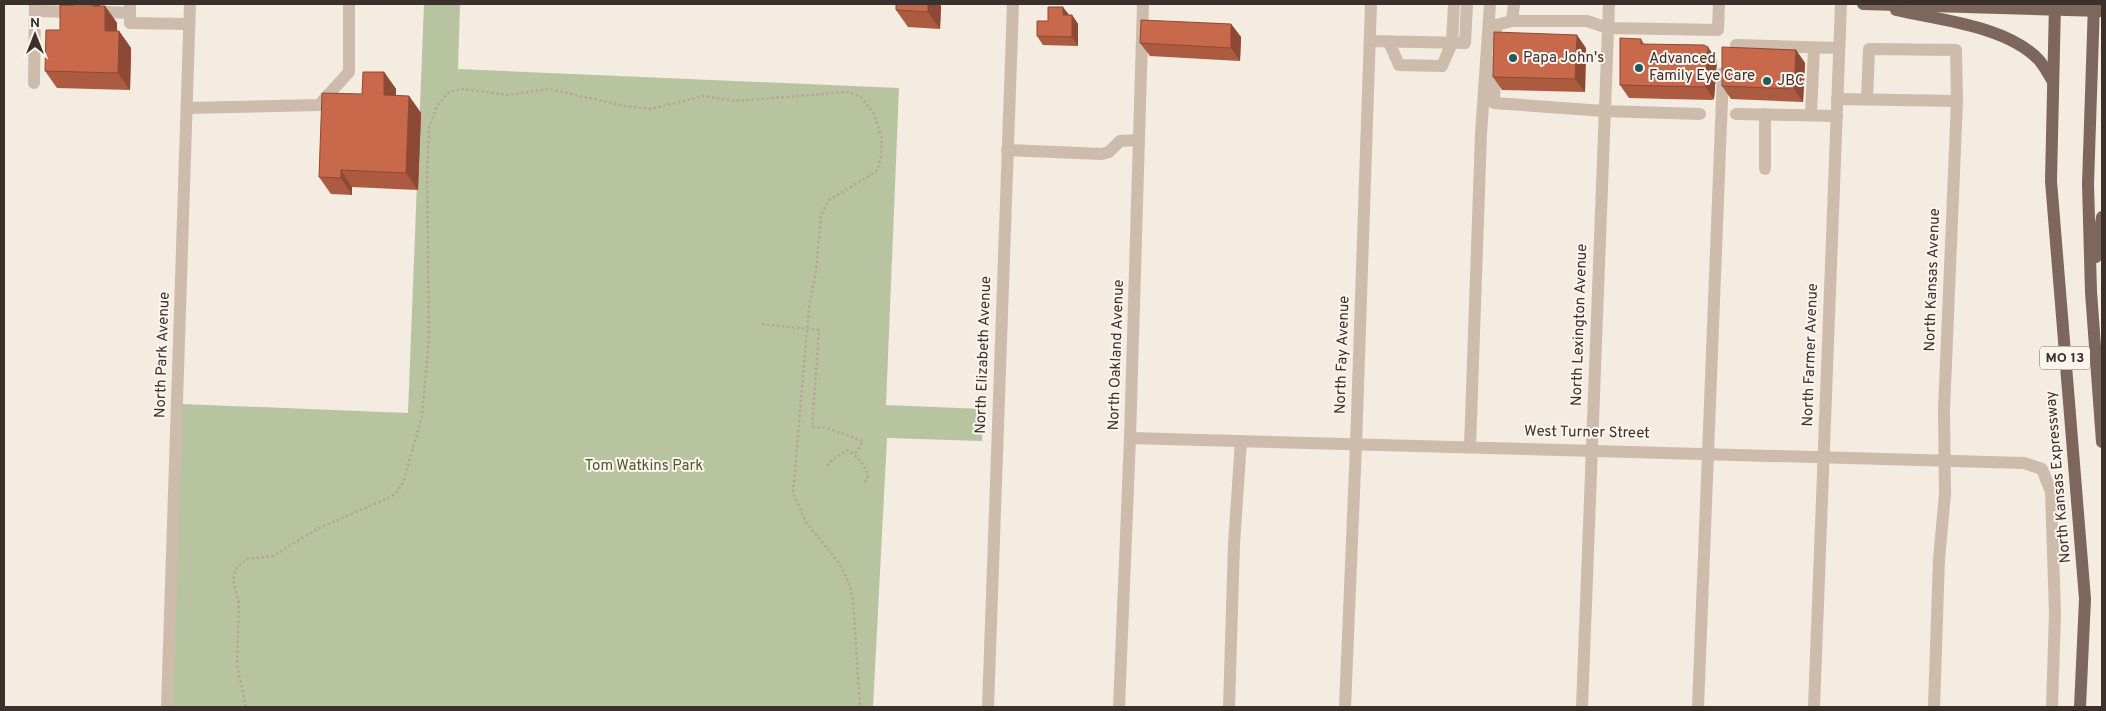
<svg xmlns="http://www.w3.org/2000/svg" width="2106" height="711" font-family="Overpass,sans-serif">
  <rect width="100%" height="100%" fill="#f4ebe1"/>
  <polygon fill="#b8c4a0" points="424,4 460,4 458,69 899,88 886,405 983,409 982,441 887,438 873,707 172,707 182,404 408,413"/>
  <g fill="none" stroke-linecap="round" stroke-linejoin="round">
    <g stroke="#b9a596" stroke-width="2.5" stroke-dasharray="2.5 2.5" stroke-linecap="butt">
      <polyline points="762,324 819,330 812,427 827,428 863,441 855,454"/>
      <path d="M827,466L832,460L847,450C858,457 864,463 868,476L864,485"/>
      <polyline points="246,707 237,665 239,603 233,579 235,570 246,559 273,556 317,529 386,499 396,493 403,483 422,416 429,339 427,175 429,128 437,106 449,92 463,89 508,95 549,89 625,106 651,109 703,96 735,101 847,92 861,97 874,114 882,139 881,156 878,169 874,173 829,200 821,215 816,271 809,307 793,493 806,522 839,563 848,581 853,599 860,707"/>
    </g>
    <g stroke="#cdbbac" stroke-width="12">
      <polyline points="130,4 130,23 189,24"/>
      <polyline points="1514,4 1512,21 1587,21 1608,28 1718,30 1719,4"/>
      <polyline points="35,11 76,12"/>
      <polyline points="105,12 130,13"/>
      <polyline points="1371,41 1465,43 1467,4"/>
      <polyline points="1496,41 1496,25 1512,21"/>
      <polyline points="1389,42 1399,65 1442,66 1452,43 1454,4"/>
      <polyline points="1736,45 1839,48"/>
      <polyline points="1495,61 1494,103 1604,111 1700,114"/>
      <polyline points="34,83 35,4"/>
      <polyline points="1837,99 1957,101 1956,50 1869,49 1867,99"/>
      <polyline points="187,108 319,105 349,72 349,4"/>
      <polyline points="1736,114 1837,116"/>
      <polyline points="1811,115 1814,48"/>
      <polyline points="1007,150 1102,154 1109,152 1120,141 1139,140"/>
      <polyline points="1765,169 1765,114"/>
      <polyline points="1130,438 2024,463 2042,469 2051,492 2055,613 2052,707"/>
      <polyline points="1470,447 1481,134 1490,4"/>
      <polyline points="167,707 190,4"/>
      <polyline points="988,707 1013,4"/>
      <polyline points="1119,707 1130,438 1143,4"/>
      <polyline points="1229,707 1234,544 1241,441"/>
      <polyline points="1345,707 1356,445 1371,4"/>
      <polyline points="1582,707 1609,4"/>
      <polyline points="1698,707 1723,73"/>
      <polyline points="1814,707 1841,4"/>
      <polyline points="1934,707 1939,559 1945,494 1944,410 1957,101"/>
    </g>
    <g stroke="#7d675c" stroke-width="12">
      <polyline points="1863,4 2102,11"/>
      <polyline points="2055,4 2051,181 2085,599 2080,707"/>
      <polyline points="2094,4 2088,184 2091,292 2102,442"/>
      <path d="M1896,10C1940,20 2007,26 2039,60C2044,66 2048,73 2052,80"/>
      <polyline points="2096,257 2102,217"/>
    </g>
  </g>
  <g fill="#ac5a40">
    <polygon points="76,4 99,4 100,6 105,6 117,23 117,31 119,31 131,48 130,90 57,88 45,71 60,30 74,5"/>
    <polygon points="896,4 939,4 941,6 940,29 908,27 896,10"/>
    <polygon points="1069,15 1072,15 1078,24 1078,46 1043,45 1037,36 1048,21"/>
    <polygon points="1231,24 1241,37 1240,61 1150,56 1140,43"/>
    <polygon points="1641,39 1644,44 1717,60 1714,99 1712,100 1629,98 1620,85"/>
    <polygon points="1586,48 1585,92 1502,90 1493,77"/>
    <polygon points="1796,50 1805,63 1803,102 1731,99 1722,86"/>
    <polygon points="384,72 396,89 396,96 409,96 421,113 418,190 352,187 352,195 331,194 319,177 362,94"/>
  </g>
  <g fill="#8c4a34">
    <polygon points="90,4 99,4 100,6 98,13"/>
    <polygon points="928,4 939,4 941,6 940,29 928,12"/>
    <polygon points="105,6 117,23 117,48 105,31"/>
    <polygon points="1063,7 1070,16 1063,15"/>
    <polygon points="1072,15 1078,24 1078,46 1072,37"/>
    <polygon points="1231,24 1241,37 1240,61 1231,48"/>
    <polygon points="119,31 131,48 130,90 118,73"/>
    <polygon points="1577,35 1586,48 1585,92 1575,79"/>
    <polygon points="1708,47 1717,60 1714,99 1705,86"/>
    <polygon points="1796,50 1805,63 1803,102 1794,89"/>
    <polygon points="384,72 396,89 395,112 384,95"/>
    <polygon points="409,96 421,113 418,190 406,173"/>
    <polygon points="341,170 352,187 352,195 341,178"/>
  </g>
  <g fill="#c8694b" stroke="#8c4a34">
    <polygon points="76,4 93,4 93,6 105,6 105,31 119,31 118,73 45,71 46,30 60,30 60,5 74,5"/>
    <polygon points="896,4 928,4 928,12 896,10"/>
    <polygon points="1048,7 1063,7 1063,15 1072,15 1072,37 1037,36 1037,21 1048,21"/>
    <polygon points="1141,20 1231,24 1231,48 1140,43"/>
    <polygon points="1494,32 1577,35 1575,79 1493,77"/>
    <polygon points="1620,38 1641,39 1641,44 1704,45 1708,47 1705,86 1703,87 1620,85"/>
    <polygon points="1722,47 1796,50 1794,89 1722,86"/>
    <polygon points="363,72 384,72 384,95 409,96 406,173 341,170 341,178 319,177 322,93 362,94"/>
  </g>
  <g fill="#1f5a5e" stroke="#fbf5ee" stroke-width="2">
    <circle cx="1513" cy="58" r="5"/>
    <circle cx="1639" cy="68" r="5"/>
    <circle cx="1767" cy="81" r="5"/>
  </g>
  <g text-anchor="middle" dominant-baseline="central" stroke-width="4" stroke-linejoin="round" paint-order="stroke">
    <rect fill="#fbf5ee" stroke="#756b66" stroke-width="1" x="2040" y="346.5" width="50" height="23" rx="4"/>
    <g font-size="14" font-weight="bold" fill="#3b302b">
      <text x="2065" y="358">MO 13</text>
    </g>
    <g font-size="15" fill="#3b302b" stroke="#fbf5ee" text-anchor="start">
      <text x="1523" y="58">Papa John's</text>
      <text x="1649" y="59">Advanced<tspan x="1649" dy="17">Family Eye Care</tspan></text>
      <text x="1777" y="81">JBC</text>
    </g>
    <g font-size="15" fill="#3b302b" stroke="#fbf5ee">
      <text transform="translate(1933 280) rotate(-88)">North Kansas Avenue</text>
      <text transform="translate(1580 325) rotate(-88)">North Lexington Avenue</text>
      <text transform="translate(163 355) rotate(-88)">North Park Avenue</text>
      <text transform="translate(984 355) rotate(-88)">North Elizabeth Avenue</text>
      <text transform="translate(1117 355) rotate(-88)">North Oakland Avenue</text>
      <text transform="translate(1343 355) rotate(-88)">North Fay Avenue</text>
      <text transform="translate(1811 355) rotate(-88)">North Farmer Avenue</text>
      <text transform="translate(1587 433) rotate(1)">West Turner Street</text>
      <text transform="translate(2059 477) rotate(-95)">North Kansas Expressway</text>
    </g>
    <g font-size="15" fill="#4a5a2e" stroke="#fbf5ee">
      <text x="644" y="466">Tom Watkins Park</text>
    </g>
  </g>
  <rect width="2106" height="711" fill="none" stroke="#3b302b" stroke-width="10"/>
  <g transform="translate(35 35)" stroke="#fbf5ee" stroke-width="4" paint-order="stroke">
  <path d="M0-4L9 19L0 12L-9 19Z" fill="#3b302b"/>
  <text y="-8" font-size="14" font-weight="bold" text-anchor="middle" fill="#3b302b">N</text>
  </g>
</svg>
